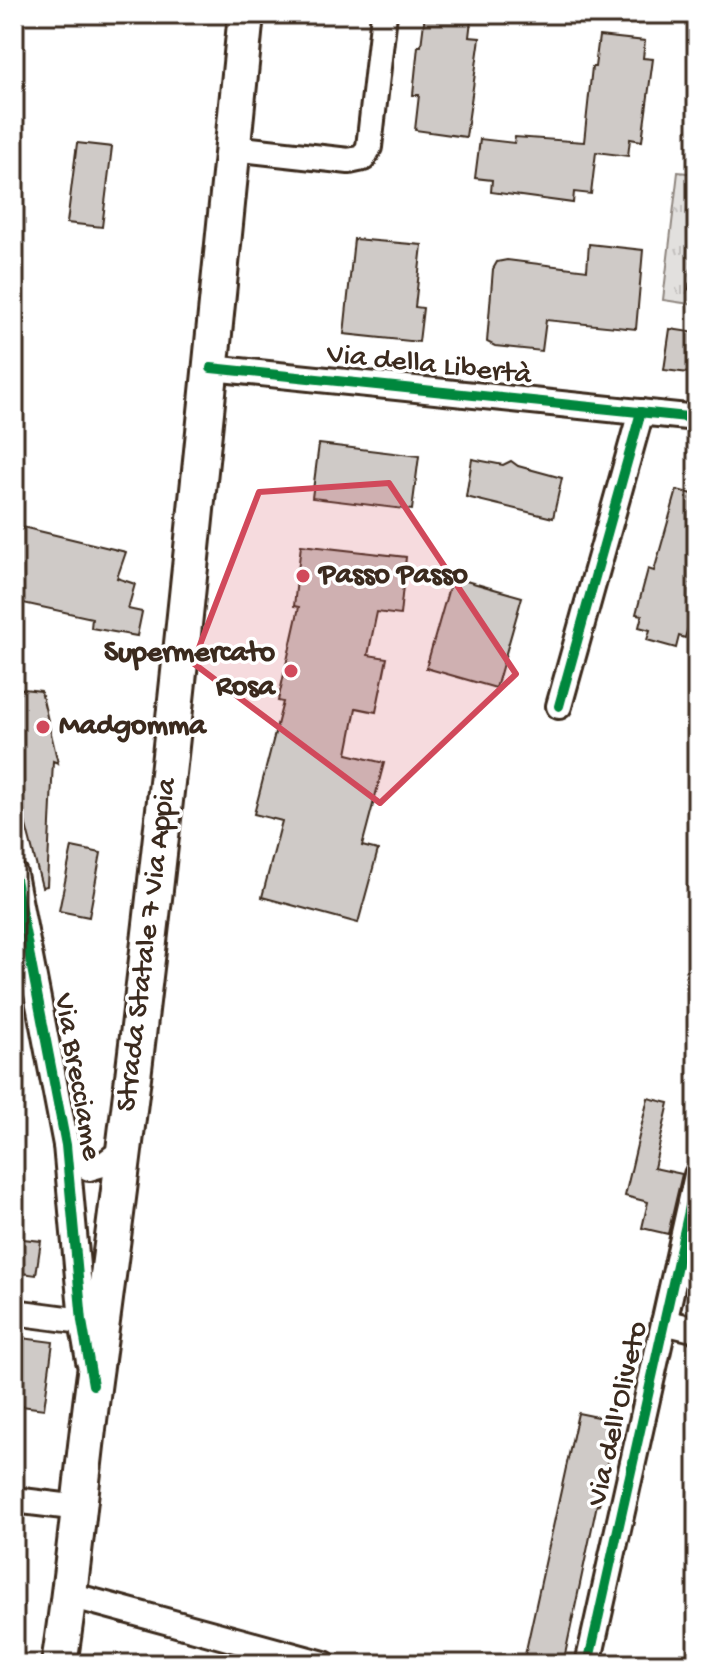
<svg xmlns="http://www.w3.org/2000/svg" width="711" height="1678" font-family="'Gochi Hand',sans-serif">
  <defs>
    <pattern id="grass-tufts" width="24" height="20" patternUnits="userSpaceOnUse" patternTransform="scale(2)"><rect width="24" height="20" fill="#e2e0de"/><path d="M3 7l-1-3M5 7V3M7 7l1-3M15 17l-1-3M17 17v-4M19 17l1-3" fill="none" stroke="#c3c0be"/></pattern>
  </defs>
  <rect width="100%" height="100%" fill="#fff"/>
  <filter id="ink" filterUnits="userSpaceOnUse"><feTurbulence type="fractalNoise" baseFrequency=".0125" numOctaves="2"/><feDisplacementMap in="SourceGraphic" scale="16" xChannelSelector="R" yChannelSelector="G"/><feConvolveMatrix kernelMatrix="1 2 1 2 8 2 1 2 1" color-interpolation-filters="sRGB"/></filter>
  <g filter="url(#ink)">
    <polygon fill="#f1efee" points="111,14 160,14 158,26"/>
    <polygon fill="url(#grass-tufts)" stroke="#8e857e" stroke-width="2" points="678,172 697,174 697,305 663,300"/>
    <g fill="#cfcac7" stroke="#3b2a1e" stroke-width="2">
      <polygon points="425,14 471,20 469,37 480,38 466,137 415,130 419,95 413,95 418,46 421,46"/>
      <polygon points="599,36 645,41 643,58 653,59 642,141 630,139 628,156 596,152 591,194 574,192 573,203 491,192 492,180 475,178 480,139 514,143 515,137 584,142 592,67 595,67"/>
      <polygon points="77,143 112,147 102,227 67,223"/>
      <polygon points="354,239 422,245 415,307 423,308 419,342 344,334"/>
      <polygon points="589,244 643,250 636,329 546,320 542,351 495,346 487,342 493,269 497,262 507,260 587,270"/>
      <polygon points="670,329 697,333 697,374 664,370"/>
      <polygon points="319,444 419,456 412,510 312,498"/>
      <polygon points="472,459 503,465 511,461 518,466 562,478 553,518 466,497"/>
      <polygon points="677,490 697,495 697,630 688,628 685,638 679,636 676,648 647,640 650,630 639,627 642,615 636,614 648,569 654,571"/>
      <polygon points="14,525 126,552 117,578 135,584 128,609 142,612 137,636 91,628 92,618 14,601"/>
      <polygon points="301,545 406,557 400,615 377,612 368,655 387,658 376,712 356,708 347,754 384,763 362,846 378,850 358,923 262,897 282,821 254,814 283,702 278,701 299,607 294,606"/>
      <polygon points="452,577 522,597 496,688 426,668"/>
      <polygon points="14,688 41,691 58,763 53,761 47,886 42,887 14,779"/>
      <polygon points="72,847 101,853 89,917 59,911"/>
      <polygon points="648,1098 669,1103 654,1168 682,1174 668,1234 642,1228 648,1202 625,1196"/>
      <polygon points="14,1238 41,1241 36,1275 14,1272"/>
      <polygon points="14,1337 53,1342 44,1409 14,1405"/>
      <polygon points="578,1413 617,1421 599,1505 597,1504 563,1664 523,1664"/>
    </g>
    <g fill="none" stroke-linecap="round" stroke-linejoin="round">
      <g stroke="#3b2a1e" stroke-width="30">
        <g id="minor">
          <polyline points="233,148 349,161 363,158 369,147 384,14"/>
          <polyline points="211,368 697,418"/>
          <polyline points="559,706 641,412"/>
          <polyline points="14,874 66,1145 82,1321 89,1361"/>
          <polyline points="66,1145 74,1160 89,1168 106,1163 125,1149"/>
          <polyline points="14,1312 82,1321"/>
          <polyline points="664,1322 697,1330"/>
          <polyline points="14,1500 80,1508"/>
          <polyline points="70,1595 324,1664"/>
          <polyline points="588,1664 697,1175"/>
        </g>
      </g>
      <g stroke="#3b2a1e" stroke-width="40">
        <path id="secondary" d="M59,1664C75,1565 82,1465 96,1366C157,917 201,465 246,14"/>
      </g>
      <polyline stroke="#3b2a1e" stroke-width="5" stroke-dasharray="8 6" stroke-linecap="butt" points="697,227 690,292 697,293"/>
      <use href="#minor" stroke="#fff" stroke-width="24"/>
      <use href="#secondary" stroke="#fff" stroke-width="34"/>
      <g stroke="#fff" stroke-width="15">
        <g id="cycleway">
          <polyline points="211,368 697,418"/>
          <polyline points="559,706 641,412"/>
          <polyline points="14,874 66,1145 82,1321 93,1385"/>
          <polyline points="588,1664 697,1175"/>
        </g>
      </g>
      <use href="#cycleway" stroke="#00873e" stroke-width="10"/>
    </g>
  </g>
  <path fill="#d1495b" fill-opacity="0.2" stroke="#d1495b" stroke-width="6" stroke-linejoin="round" d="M389,483L516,674L380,803L193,663L259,492Z"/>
  <g fill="#d1495b" stroke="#fff" stroke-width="3">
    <circle cx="303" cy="576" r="8"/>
    <circle cx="291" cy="671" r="8"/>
    <circle cx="43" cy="727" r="8"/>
  </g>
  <g text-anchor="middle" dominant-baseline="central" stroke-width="7" stroke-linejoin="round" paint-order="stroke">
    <g font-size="30" fill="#3b2a1e" stroke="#fff">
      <text transform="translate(429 366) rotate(6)">Via della Libertà</text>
      <text transform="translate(148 945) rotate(-83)">Strada Statale 7 Via Appia</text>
      <text transform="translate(76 1077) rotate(80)">Via Brecciame</text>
      <text transform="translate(619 1414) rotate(-77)">Via dell'Oliveto</text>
    </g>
    <g font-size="30" font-weight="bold" fill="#3b2a1e" stroke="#fff" text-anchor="start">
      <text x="319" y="576">Passo Passo</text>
      <text x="275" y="654" text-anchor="end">Supermercato<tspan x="275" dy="34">Rosa</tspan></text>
      <text x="59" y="727">Madgomma</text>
    </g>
  </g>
  <rect width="711" height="1678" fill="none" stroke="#fff" stroke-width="48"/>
  <rect x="24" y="24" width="663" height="1630" fill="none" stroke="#3b2a1e" stroke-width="3" filter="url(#ink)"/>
</svg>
